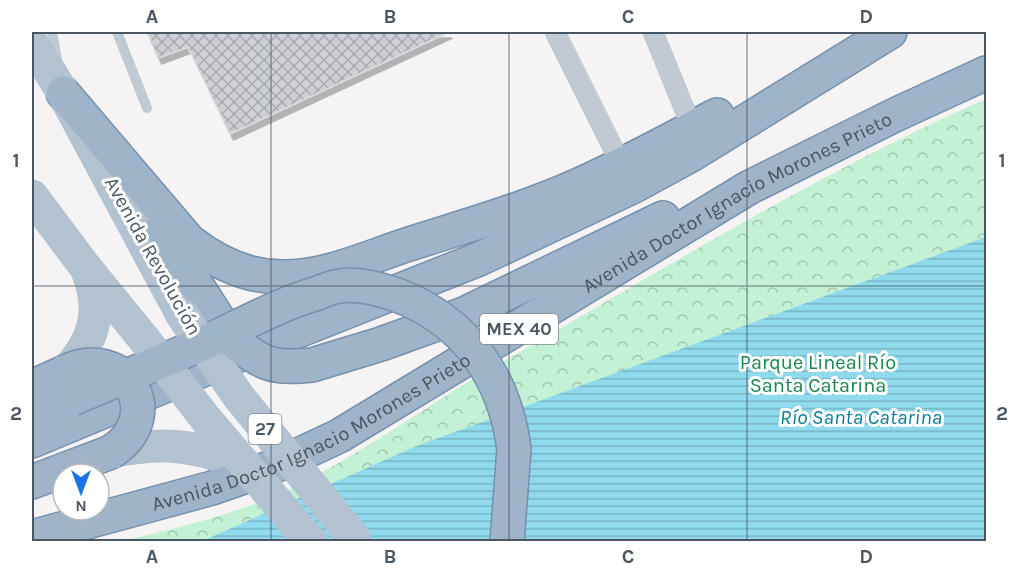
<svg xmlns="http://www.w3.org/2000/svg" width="1018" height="573" font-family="Karla,sans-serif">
  <defs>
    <pattern id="park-crowns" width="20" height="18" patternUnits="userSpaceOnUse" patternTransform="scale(1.5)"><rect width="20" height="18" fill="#c3f1d5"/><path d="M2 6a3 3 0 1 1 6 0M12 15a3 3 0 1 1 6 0" fill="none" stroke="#a0c6b0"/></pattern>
    <pattern id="water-rules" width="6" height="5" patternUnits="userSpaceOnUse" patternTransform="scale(1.5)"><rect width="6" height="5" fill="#90daee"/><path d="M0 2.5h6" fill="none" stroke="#78b4c4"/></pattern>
    <pattern id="building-cross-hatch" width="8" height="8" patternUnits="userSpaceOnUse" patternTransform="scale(1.5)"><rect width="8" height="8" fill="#cdcfd5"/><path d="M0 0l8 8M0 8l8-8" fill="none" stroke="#a8abb0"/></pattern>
    <filter id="shadow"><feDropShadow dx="3.5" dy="6" stdDeviation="0" flood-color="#0004"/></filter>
  </defs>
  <rect width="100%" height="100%" fill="#f5f3f3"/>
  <path fill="url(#park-crowns)" d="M986,99V541L119,542C178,528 237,514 292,488C358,456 418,411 482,374C647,279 811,176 986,99Z"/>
  <polygon fill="url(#water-rules)" points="986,237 986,541 200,542 414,447"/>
  <polygon fill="url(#building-cross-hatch)" stroke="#d7d9de" stroke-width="1.5" filter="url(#shadow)" points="147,32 449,32 230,134 188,47 158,58"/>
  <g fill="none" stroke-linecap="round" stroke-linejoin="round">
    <g stroke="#7690ad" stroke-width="36">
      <g id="trunk">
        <path d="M63,93L189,241C217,263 249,278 285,277C325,277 365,259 403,246C462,227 523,210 579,185C626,164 672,139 717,115"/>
        <polyline points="162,228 169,242 231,339"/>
        <polyline points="312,365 381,344 464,314 663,218"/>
        <polyline points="32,387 65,372"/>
        <polyline points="32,416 72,399"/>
        <polyline points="32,441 270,342 479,259 634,186 691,155 890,32"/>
        <polyline points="32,482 111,452"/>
        <path id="s1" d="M32,537L212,488L275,466L339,436L750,187L897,114L986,73"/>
        <polyline points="507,542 514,449"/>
      </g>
    </g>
    <g stroke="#c1cad2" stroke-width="10">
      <polyline points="52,32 57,60"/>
      <polyline points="117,32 147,108"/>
    </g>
    <g stroke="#c1cad2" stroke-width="21">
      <polyline points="555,32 621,164"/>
      <polyline points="653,32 697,140"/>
    </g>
    <g stroke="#b3c2d1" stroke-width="33">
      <polyline points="32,43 63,93 182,315"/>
      <polyline points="32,196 86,268 144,339"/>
      <path d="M65,372C94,342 103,312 88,273"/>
      <path d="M111,452C164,441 197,445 247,466"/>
    </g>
    <use href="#trunk" stroke="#9fb4c9" stroke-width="33"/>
    <g stroke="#7690ad" stroke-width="36" stroke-linecap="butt">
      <g id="trunk-bridge">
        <path d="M231,339C262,364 271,369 312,365"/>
        <path d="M65,372C125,342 168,416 111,452"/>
        <path d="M72,399C118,379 165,361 210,340C246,323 280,304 318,293C325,290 332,287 340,286C359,283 379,289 397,295C466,321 505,378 514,449"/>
      </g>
    </g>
    <g stroke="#b3c2d1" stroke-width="33">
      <polyline points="182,315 239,397 354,538"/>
      <polyline points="144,339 206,419 311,542"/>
    </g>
    <use href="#trunk-bridge" stroke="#9fb4c9" stroke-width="33"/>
  </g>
  <path fill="none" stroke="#4a5661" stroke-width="1.5" stroke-opacity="0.55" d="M271,32V542M509,32V542M747,32V542M32,286H986"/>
  <g text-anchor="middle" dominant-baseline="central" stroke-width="6" stroke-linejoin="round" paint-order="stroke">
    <g fill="#fff" stroke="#808990" stroke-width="1.5">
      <rect x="480" y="314" width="78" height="30" rx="4.5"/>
      <rect x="248.5" y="414" width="33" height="30" rx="4.5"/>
    </g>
    <g font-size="18" font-weight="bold" fill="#4a5661">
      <text x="519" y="329">MEX 40</text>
      <text x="265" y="429">27</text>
    </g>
    <g font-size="20" fill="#4a5661" stroke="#fff">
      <text stroke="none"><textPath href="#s1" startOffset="786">Avenida Doctor Ignacio Morones Prieto</textPath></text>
      <text transform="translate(153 256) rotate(61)">Avenida Revolución</text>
      <text stroke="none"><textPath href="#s1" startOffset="300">Avenida Doctor Ignacio Morones Prieto</textPath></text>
    </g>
    <g font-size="20" fill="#17864f" stroke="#fff">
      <text x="818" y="362">Parque Lineal Río<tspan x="818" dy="23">Santa Catarina</tspan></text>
    </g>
    <g font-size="21" font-style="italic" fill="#0c7c9b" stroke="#fff">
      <text x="861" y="417">Río Santa Catarina</text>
    </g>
  </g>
  <rect width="1018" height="573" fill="none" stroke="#ffffff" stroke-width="66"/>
  <g transform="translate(81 492) rotate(180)"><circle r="28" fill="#ffffff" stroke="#b7bbc0" stroke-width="1.5"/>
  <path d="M0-4.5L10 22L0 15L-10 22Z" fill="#1a73e8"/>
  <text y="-9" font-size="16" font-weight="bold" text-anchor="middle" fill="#4a5661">N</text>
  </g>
  <rect x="33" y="33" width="952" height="507" fill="none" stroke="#4a5661" stroke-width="2"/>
  <g font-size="20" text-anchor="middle" font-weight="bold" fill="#4a5661">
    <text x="152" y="23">A</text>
    <text x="390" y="23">B</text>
    <text x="628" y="23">C</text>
    <text x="866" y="23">D</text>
    <text x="16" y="167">1</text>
    <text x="1002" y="167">1</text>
    <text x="16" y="420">2</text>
    <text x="1002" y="420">2</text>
    <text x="152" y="563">A</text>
    <text x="390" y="563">B</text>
    <text x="628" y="563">C</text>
    <text x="866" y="563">D</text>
  </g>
</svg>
